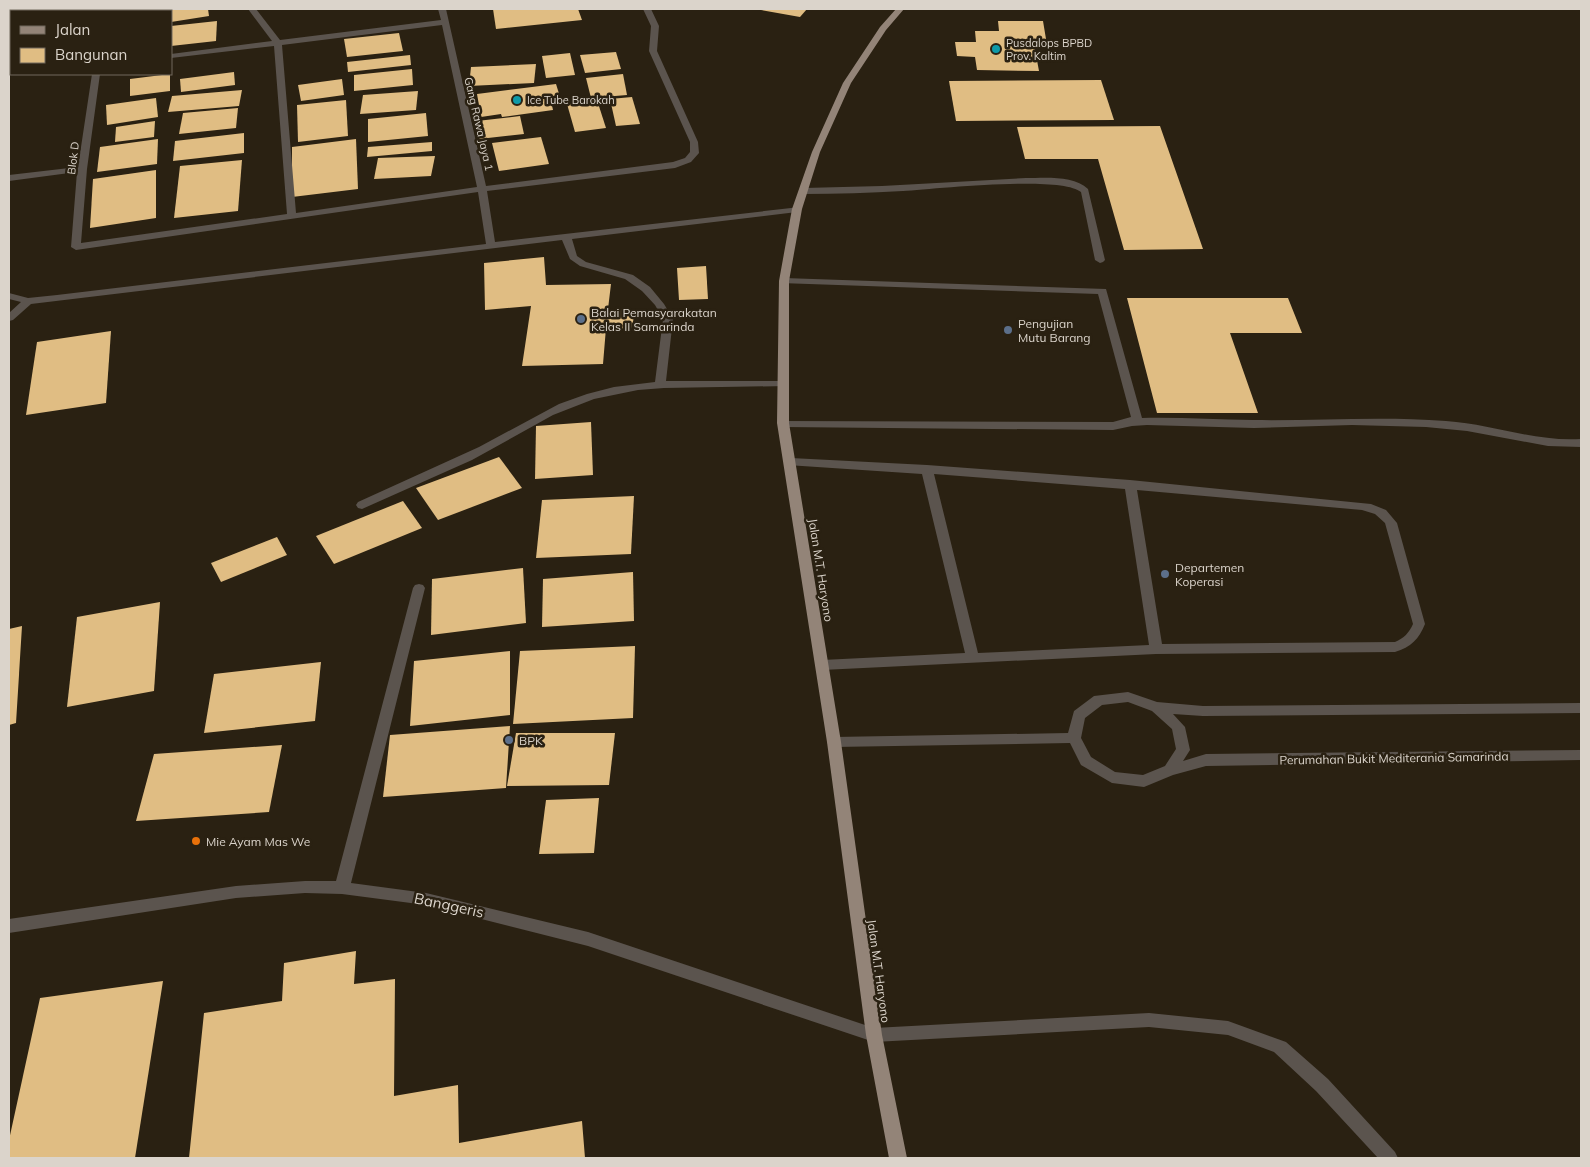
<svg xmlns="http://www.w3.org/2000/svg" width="1590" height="1167" font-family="Mulish,sans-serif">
  <rect width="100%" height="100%" fill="#2a2112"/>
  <g fill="#e0bd83">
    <polygon points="78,9 134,9 128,11 82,11"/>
    <polygon points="155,9 208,9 209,16 171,22 171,11 156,11"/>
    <polygon points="493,9 578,9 582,20 496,29"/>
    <polygon points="755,9 807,9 800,17"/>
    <polygon points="9,16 11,17 11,59 9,60"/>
    <polygon points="217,21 216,41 171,46 171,26"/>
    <polygon points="998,21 1043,21 1046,39 1033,39 1039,71 977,70 975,57 957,56 955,42 976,42 975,31 999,31"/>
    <polygon points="399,33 403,51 347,57 344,39"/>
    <polygon points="616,52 621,69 585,73 580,55"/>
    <polygon points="570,53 575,75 546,78 542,56"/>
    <polygon points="410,55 411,65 348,72 347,62"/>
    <polygon points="536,64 534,83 469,86 471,67"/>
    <polygon points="412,69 413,85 354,91 354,75"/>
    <polygon points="234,72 235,85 181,92 180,79"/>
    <polygon points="170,74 170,91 130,96 130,79"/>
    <polygon points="623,74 627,95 591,98 586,78"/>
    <polygon points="342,79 344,95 301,101 298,85"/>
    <polygon points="1101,80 1114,120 956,121 949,81"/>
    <polygon points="556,84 561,100 551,101 553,110 502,117 501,114 481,117 477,94"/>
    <polygon points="242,90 239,106 168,112 172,96"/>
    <polygon points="418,91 416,110 360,114 363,95"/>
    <polygon points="632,97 640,124 616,126 610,99"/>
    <polygon points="156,98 158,117 107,125 106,105"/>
    <polygon points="346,100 348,136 298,142 297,105"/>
    <polygon points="597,100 606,128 575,132 567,104"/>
    <polygon points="238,108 236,128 179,134 183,113"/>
    <polygon points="426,113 428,136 368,142 368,119"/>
    <polygon points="520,116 524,134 479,139 477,121"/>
    <polygon points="155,121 154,137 115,142 116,127"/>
    <polygon points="1160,126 1203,249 1124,250 1098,159 1025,159 1017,127"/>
    <polygon points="244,133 244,153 173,161 175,141"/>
    <polygon points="541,137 549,164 499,171 492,143"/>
    <polygon points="158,139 157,164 97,172 100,147"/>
    <polygon points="356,139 358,189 292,197 292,147"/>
    <polygon points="432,142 432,151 367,157 368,147"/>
    <polygon points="435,156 431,176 374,179 378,158"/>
    <polygon points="242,160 238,211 174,218 180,166"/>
    <polygon points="156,170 156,218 90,228 93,179"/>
    <polygon points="544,257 546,285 611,284 608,309 636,310 631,329 606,328 603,364 522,366 531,306 485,310 484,263"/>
    <polygon points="706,266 708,299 679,300 677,268"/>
    <polygon points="1127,298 1288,298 1302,333 1230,333 1258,413 1157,413"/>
    <polygon points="111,331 106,403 26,415 37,342"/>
    <polygon points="591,422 593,475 535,479 536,426"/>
    <polygon points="499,457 522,488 438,520 416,488"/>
    <polygon points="634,496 631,554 536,558 542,500"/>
    <polygon points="403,501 422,528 334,564 316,536"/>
    <polygon points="277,537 287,555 221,582 211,563"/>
    <polygon points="523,568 526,623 431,635 432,579"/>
    <polygon points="633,572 634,621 542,627 543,579"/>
    <polygon points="160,602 154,691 67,707 77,617"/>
    <polygon points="22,626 16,723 9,725 9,629"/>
    <polygon points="635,646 633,718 513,724 520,651"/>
    <polygon points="510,651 510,715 410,726 414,661"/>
    <polygon points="321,662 315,721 204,733 214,674"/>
    <polygon points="510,726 506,788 383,797 390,735"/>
    <polygon points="516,733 615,733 609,785 507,786"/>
    <polygon points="282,745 269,812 136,821 154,754"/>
    <polygon points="599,798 594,853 539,854 546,800"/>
    <polygon points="356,951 354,984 395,979 394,1096 458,1085 459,1143 582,1121 585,1158 189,1158 204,1013 282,1001 284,963"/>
    <polygon points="163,981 135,1158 9,1158 9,1140 40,998"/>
  </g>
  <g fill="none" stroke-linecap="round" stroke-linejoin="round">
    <g fill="#5b544e" fill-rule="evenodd">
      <polygon points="38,9 50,9 53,11 41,11"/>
      <path d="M248,9H256L280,40L441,20L438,9H446L486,186L673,162L685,158L690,152V142L649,51L651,26L643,9H651L659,26L657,51L698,142L699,153L691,162L675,168L487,191L495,242L800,207L802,209L797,212L572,239L577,256L586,262L633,275L650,287L664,304L673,319L666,381H783L788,384L787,386L664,388L638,390L594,399L553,415L472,460L362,509L358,508L356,505L358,502L479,447L559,404L587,394L614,387L655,382L663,319L655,305L642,291L625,279L580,266L570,259L562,240L31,304L13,320L9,321V313L21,302L9,299V293L28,298L57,295L486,244L478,192L76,250L71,247L77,172L9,181V175L78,167L92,74H100L87,169L81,243L287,214L274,46L171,58V54L272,41ZM442,25L477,187L296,213L282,45Z"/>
      <path d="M1026,178C1045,178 1074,175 1088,189L1105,260L1103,262L1100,263L1095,260L1081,192C1061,175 935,189 903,191C870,193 837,194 804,194L799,191L804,188L882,186Z"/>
      <path d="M784,278L1106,289L1142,418C1179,417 1216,420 1253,420C1317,421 1381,416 1446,421C1492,424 1535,442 1581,439V447L1548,446L1467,431L1426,427L1352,425L1254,428L1147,425L1132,426L1113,430L783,427L777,423L779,421L1113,422L1131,417L1098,294L780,283L779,281Z"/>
      <path d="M791,458L927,465L1130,480L1371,504L1386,510L1397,523L1425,624C1419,639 1411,647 1395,652L1156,654L822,670L817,668L815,665L817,662L822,660L965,653L922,474L787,465L785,462L787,459ZM934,474L1125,489L1149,645L978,653ZM1137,490L1362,510L1375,514L1385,523L1413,624C1409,633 1404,638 1395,642L1162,644Z"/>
      <polygon points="419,584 423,585 425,588 351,883 426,893 588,932 874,1028 1149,1013 1228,1021 1286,1042 1328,1079 1395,1152 1398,1158 1378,1158 1316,1091 1274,1052 1228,1035 1149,1027 874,1042 588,946 426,905 342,894 305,893 236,898 9,933 9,919 236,886 305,881 336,881 413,588 415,585"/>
      <path d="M1128,692L1157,702L1203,706L1581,703V713L1203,716L1173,714L1185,727L1190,750L1183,761L1206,754L1581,750V760L1206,766L1173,775L1144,787L1112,783L1081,765L1070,743L834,747L829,746L827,742L829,738L834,737L1068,733L1074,711L1094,696ZM1128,702L1152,711L1172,729L1176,749L1165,766L1143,775L1115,772L1091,757L1081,738L1085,718L1102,705Z"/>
    </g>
    <polygon fill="#938478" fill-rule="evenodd" points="896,9 904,9 886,30 851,83 820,152 802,209 789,281 789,423 841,742 882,1035 907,1158 889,1158 866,1035 827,742 777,423 779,281 792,209 812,152 843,83 880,27"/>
  </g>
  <g fill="#0f9aa8" stroke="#2a2112" stroke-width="2">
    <circle cx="996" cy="49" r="5"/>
    <circle cx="517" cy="100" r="5"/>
  </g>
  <g fill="#5c6f8a" stroke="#2a2112" stroke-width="2">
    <circle cx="581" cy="319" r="5"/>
    <circle cx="1008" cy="330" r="5"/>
    <circle cx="1165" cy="574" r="5"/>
    <circle cx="509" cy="740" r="5"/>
  </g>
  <circle fill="#e8710a" stroke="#2a2112" stroke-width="2" cx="196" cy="841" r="5"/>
  <g text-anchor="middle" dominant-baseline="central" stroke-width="5" stroke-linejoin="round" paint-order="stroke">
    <g font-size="11" fill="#dbd4cb" stroke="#2a2112" text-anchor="start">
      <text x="1006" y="43">Pusdalops BPBD<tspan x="1006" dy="13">Prov. Kaltim</tspan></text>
      <text x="527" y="100">Ice Tube Barokah</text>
    </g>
    <g font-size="11" fill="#dbd4cb" stroke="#2a2112">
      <text transform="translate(479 124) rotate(77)">Gang Rawa Jaya 1</text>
      <text transform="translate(73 158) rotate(-83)">Blok D</text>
    </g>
    <g font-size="12" fill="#dbd4cb" stroke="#2a2112" text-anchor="start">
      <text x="591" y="312">Balai Pemasyarakatan<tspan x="591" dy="14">Kelas II Samarinda</tspan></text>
      <text x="1018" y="323">Pengujian<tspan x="1018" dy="14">Mutu Barang</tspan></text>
      <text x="1175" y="567">Departemen<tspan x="1175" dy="14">Koperasi</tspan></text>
      <text x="519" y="740">BPK</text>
      <text x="206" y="841">Mie Ayam Mas We</text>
    </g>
    <g font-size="12" fill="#dbd4cb" stroke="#2a2112">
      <text transform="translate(821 570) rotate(81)">Jalan M.T. Haryono</text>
      <text transform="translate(1394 758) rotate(-1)">Perumahan Bukit Mediterania Samarinda</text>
      <text transform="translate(879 971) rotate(82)">Jalan M.T. Haryono</text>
    </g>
    <g font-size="15" fill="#dbd4cb" stroke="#2a2112">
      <text transform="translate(449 905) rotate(12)">Banggeris</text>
    </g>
  </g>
  <rect width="1590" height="1167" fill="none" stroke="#dbd4cb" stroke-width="20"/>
  <rect x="10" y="10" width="162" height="65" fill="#2a2112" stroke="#71695c"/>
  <rect x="20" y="26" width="25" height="8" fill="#938478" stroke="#71695c"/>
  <text x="55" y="35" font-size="15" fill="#dbd4cb">Jalan</text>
  <rect x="20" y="48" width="25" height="15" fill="#e0bd83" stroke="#71695c"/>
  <text x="55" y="60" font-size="15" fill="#dbd4cb">Bangunan</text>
</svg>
